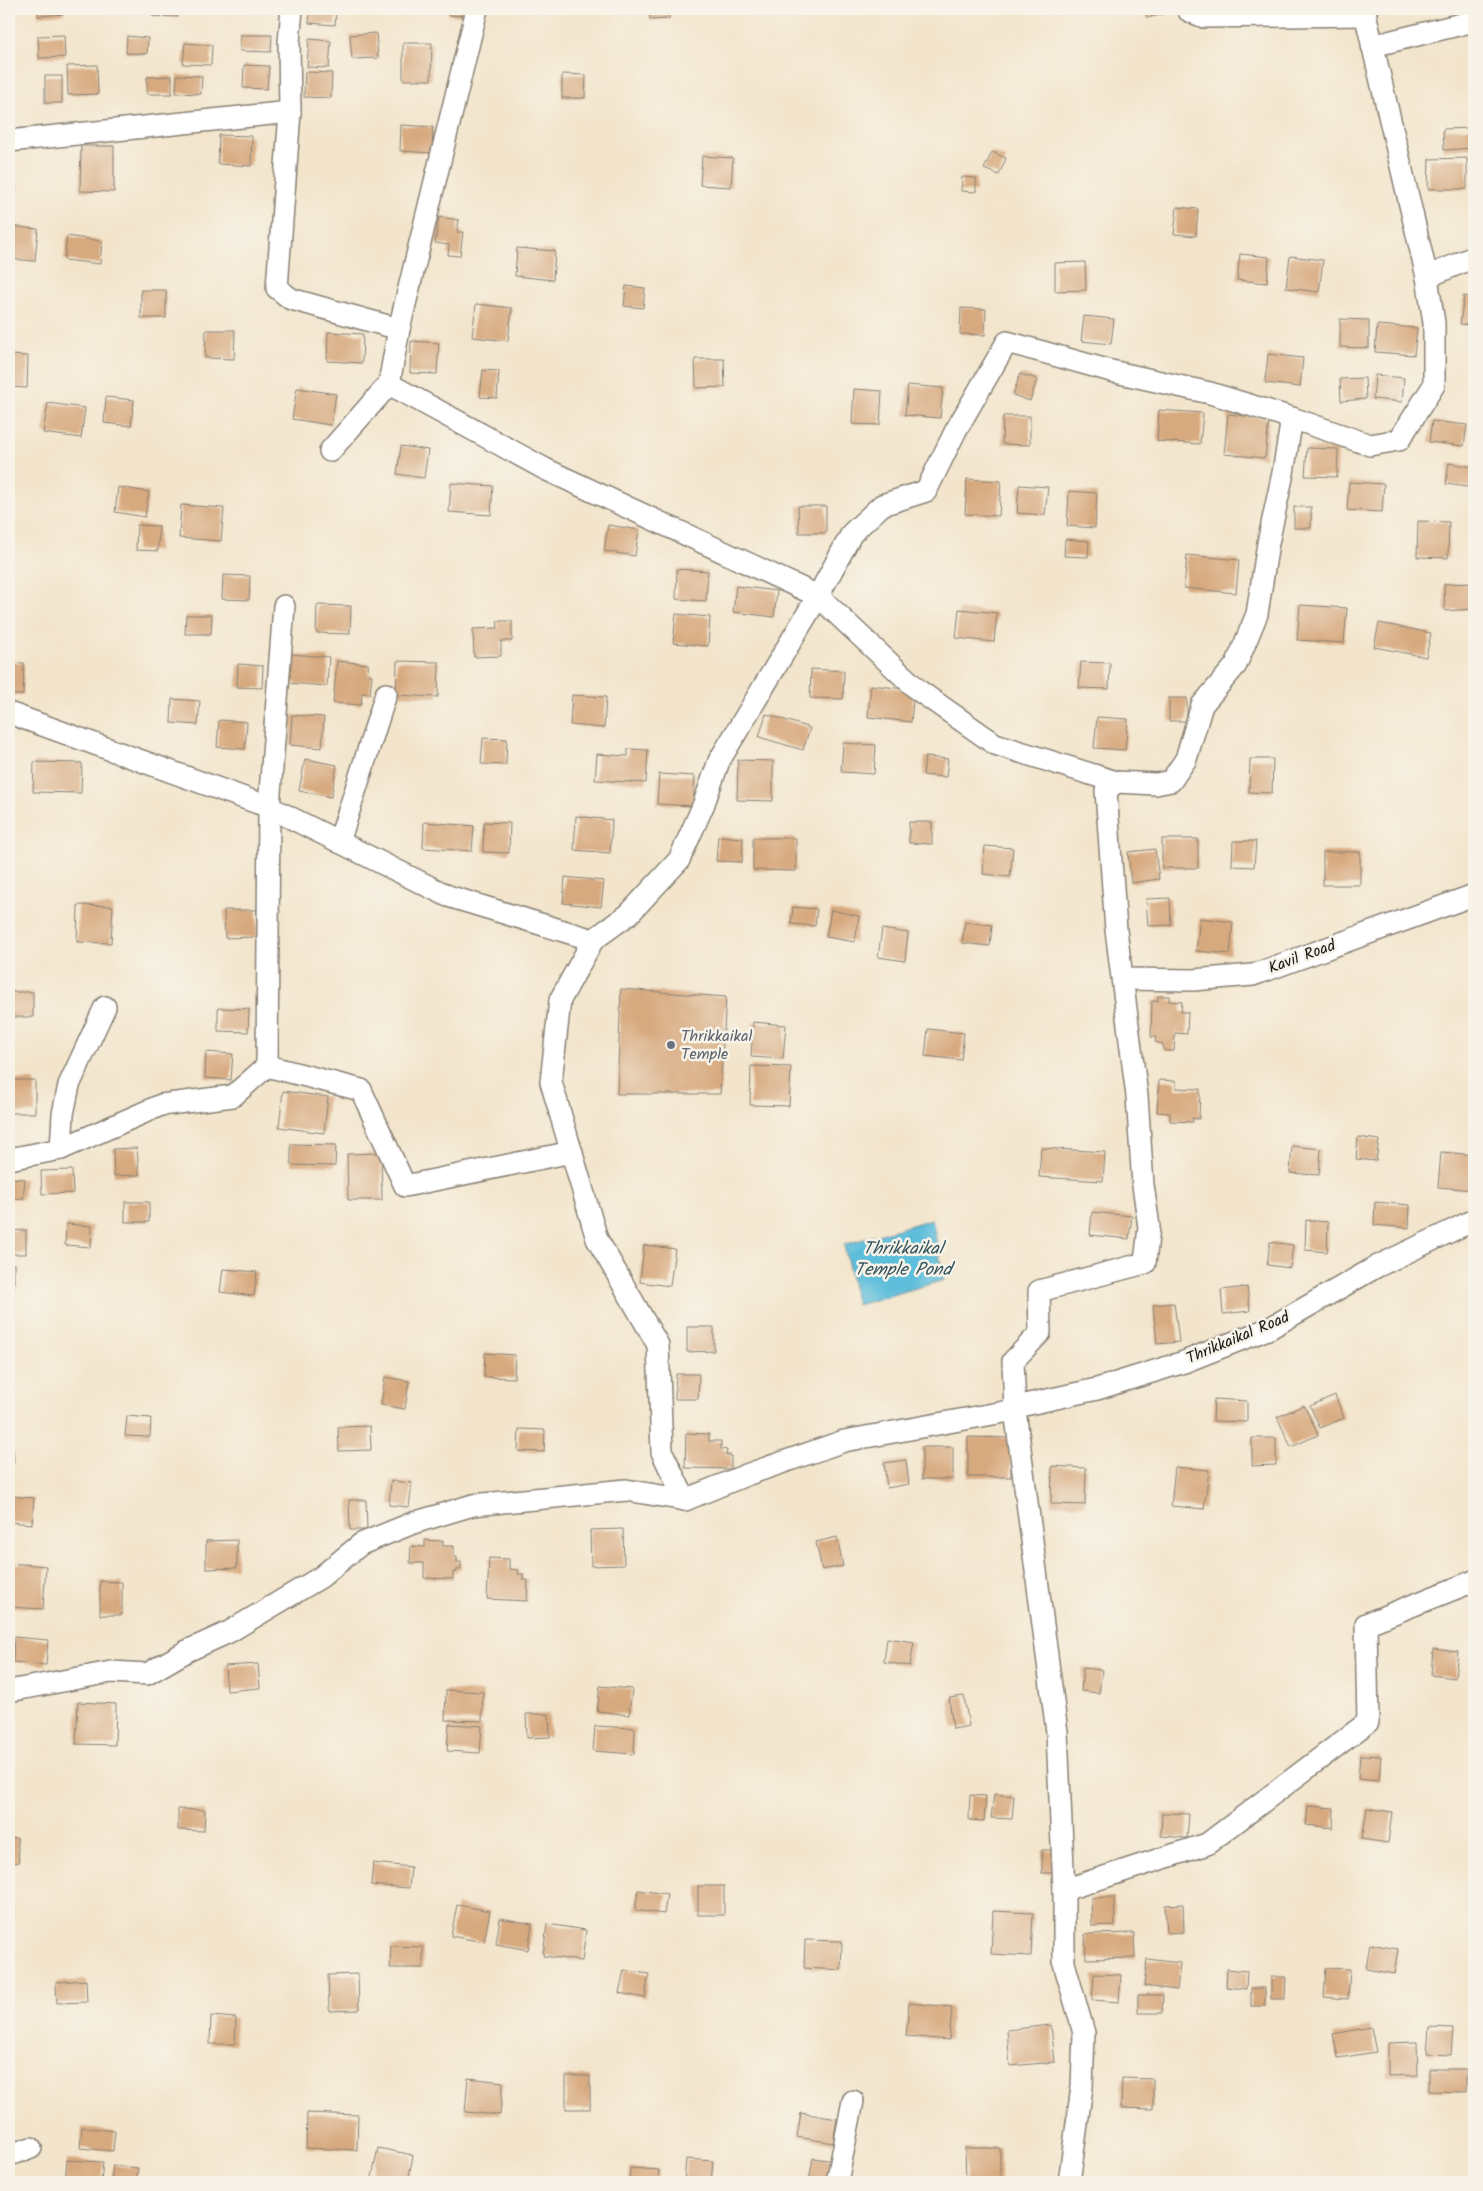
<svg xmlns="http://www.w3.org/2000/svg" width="1483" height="2191" font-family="Kalam,sans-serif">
  <rect width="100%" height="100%" fill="#f7f3e8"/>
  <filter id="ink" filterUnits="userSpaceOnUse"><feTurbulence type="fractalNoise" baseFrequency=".02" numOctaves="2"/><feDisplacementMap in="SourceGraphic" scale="10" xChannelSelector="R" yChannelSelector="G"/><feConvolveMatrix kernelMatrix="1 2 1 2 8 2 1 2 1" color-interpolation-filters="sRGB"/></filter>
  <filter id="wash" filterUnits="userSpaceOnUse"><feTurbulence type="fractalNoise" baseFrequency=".0096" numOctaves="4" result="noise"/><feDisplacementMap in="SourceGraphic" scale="20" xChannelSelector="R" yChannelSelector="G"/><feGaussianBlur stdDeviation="1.12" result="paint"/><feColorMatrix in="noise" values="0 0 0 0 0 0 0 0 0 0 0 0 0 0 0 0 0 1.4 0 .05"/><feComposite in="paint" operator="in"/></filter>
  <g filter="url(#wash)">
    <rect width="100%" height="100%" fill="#f3e5cc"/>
    <polygon fill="#5dbedb" stroke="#3c6d7c" points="932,1219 944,1280 857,1305 844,1245"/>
    <g id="blocks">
      <g fill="#d7a97e">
        <polygon points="38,9 64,9 64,14 38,16"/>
        <polygon points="152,9 178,9 178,17 152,16"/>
        <polygon points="310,9 336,10 335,25 309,23"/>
        <polygon points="392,9 410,9 409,15 391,13"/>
        <polygon points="448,9 466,9 466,16 448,15"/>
        <polygon points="650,9 669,9 669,19 650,20"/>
        <polygon points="1145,9 1169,9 1170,12 1147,18"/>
        <polygon points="376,33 378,58 352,59 350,35"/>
        <polygon points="64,35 65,57 39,58 38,36"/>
        <polygon points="240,35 272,35 271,52 240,51"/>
        <polygon points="127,36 148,38 147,54 126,53"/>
        <polygon points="309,39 331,41 329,68 307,67"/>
        <polygon points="185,43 212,45 211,65 183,64"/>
        <polygon points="403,43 432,43 431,80 403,80"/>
        <polygon points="97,65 98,94 68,95 67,66"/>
        <polygon points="244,65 269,66 267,89 243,88"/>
        <polygon points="305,72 332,73 331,98 304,97"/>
        <polygon points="562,74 586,75 585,98 562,98"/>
        <polygon points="177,75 202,76 201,94 176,93"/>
        <rect x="45" y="76" width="17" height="27"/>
        <polygon points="172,76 172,94 147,94 147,77"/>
        <polygon points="401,125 433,127 432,153 400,151"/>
        <polygon points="1472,128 1473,148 1444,150 1443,129"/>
        <polygon points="219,135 252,136 251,166 218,164"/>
        <polygon points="81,146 114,146 114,192 80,191"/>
        <polygon points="992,152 1006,158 999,175 984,169"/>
        <polygon points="702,156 733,158 731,187 700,185"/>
        <polygon points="1467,158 1467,189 1428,189 1429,159"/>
        <polygon points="962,177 976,178 976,192 961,191"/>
        <polygon points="9,184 16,184 15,214 9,214"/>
        <polygon points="1177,207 1198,209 1196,236 1174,234"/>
        <polygon points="439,217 459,220 457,232 463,232 460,256 448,255 449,245 435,243"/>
        <polygon points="9,226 38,229 35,261 9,259"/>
        <polygon points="67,236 102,241 100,264 64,260"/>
        <polygon points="517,248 555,251 553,280 515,276"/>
        <polygon points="1240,254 1269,257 1267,283 1237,280"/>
        <polygon points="1290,256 1323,260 1319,292 1286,288"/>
        <polygon points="1085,262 1086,290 1055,291 1055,263"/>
        <polygon points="626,286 645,288 643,308 624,306"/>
        <rect x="141" y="290" width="25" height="28"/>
        <polygon points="1464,296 1474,298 1474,326 1460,324"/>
        <polygon points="476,304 512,308 508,341 472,337"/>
        <polygon points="961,308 986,309 985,335 960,334"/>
        <polygon points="1084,316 1114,319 1111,344 1081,341"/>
        <polygon points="1340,319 1369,320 1369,348 1340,347"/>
        <polygon points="1377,325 1417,328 1414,355 1375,352"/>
        <polygon points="206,330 235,330 234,359 205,358"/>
        <polygon points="328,332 363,334 362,363 327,361"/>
        <polygon points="411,341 439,343 437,374 410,373"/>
        <polygon points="1268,354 1303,358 1300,387 1265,383"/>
        <polygon points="9,355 28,356 27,388 9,387"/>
        <polygon points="695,359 724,359 725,387 696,388"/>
        <polygon points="483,370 499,371 497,398 480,397"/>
        <polygon points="1020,374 1037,379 1030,401 1013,395"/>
        <polygon points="1375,375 1404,378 1402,402 1373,399"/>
        <polygon points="1365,378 1366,399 1341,401 1340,379"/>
        <polygon points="908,385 943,388 940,418 905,415"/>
        <polygon points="297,388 336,394 331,425 292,419"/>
        <polygon points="854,389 882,391 880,425 852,424"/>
        <polygon points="106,397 134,400 131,426 104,423"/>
        <polygon points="48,403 85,408 81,438 43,433"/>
        <polygon points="1159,410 1203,413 1200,444 1157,441"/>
        <polygon points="1228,414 1269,419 1265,458 1224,454"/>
        <polygon points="1003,416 1030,416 1030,445 1002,444"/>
        <polygon points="1432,421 1467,425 1464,446 1429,442"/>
        <polygon points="401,446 428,450 424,478 397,474"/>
        <polygon points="1307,448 1338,449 1337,477 1305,476"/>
        <polygon points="1449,463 1474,467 1474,488 1446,484"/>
        <polygon points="967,479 1001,481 999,516 965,514"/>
        <polygon points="1349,482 1384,484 1382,512 1347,510"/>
        <polygon points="451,483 493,486 491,515 449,512"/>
        <polygon points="1019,485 1048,487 1045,515 1017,513"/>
        <polygon points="118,487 149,492 145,517 115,512"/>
        <polygon points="1069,491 1097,493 1095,528 1067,526"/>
        <polygon points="181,505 224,508 221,541 179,538"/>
        <polygon points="798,506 826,506 826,533 799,533"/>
        <rect x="1294" y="507" width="17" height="21"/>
        <polygon points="1418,521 1449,522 1448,558 1417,557"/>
        <polygon points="137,525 159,526 158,551 136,550"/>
        <polygon points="608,525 639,530 635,556 604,551"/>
        <polygon points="1065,539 1089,541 1088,557 1064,556"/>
        <polygon points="1187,555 1239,560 1236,593 1184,588"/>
        <polygon points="677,569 708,571 706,601 676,599"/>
        <polygon points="223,575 250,576 249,600 222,599"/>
        <polygon points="1474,583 1474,609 1445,611 1444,584"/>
        <polygon points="736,586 777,591 774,617 733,612"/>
        <polygon points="317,605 351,606 350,634 316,633"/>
        <polygon points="1300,605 1347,608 1344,643 1297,640"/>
        <polygon points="959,609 997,613 994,642 956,638"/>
        <polygon points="676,614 710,617 708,646 673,643"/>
        <polygon points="186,615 212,615 211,634 185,634"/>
        <polygon points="497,621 512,621 512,641 501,641 501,656 474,657 473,629 498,628"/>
        <polygon points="1379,623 1431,633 1426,657 1374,647"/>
        <polygon points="290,654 329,657 327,686 288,683"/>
        <polygon points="337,661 368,664 369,675 372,675 370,694 362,693 361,705 333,703"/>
        <polygon points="397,661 439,662 438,697 396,695"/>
        <polygon points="9,662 24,663 23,695 9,695"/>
        <polygon points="1081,662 1110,663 1109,689 1079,688"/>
        <polygon points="238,664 263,666 262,688 237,687"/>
        <polygon points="811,669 844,671 843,699 810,698"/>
        <polygon points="871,685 914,690 911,722 868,717"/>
        <polygon points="572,695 606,697 604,728 570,725"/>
        <rect x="1169" y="698" width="18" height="23"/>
        <polygon points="172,699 200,701 198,725 171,723"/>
        <polygon points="766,714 810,728 803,750 759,737"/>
        <polygon points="292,715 324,717 322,748 290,745"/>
        <polygon points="1097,717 1128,719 1125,750 1094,748"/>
        <polygon points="219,720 247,722 245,749 217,747"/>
        <polygon points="483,738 507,739 506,765 481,764"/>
        <polygon points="843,743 876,745 874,774 841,772"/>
        <polygon points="628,749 648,750 646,783 595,780 597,754 628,756"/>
        <polygon points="925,757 948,759 946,777 923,775"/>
        <polygon points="305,759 337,765 331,797 299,791"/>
        <polygon points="1250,759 1273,759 1272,793 1249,792"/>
        <polygon points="738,760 773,761 773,801 737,800"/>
        <polygon points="34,762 82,763 81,793 33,792"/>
        <polygon points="659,774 695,776 693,806 657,804"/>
        <polygon points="576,816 612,820 610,853 574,850"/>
        <polygon points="424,822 474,826 472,851 423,848"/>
        <polygon points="484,822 510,823 509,853 483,852"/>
        <polygon points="909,822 932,822 932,844 909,843"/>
        <polygon points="718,836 743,838 742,862 716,861"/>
        <polygon points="753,838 796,838 796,871 753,870"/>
        <rect x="1162" y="839" width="36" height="29"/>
        <polygon points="1233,841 1256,841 1254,867 1232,866"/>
        <polygon points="985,846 1013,848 1010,877 983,874"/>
        <polygon points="1155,849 1159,879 1131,883 1128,852"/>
        <rect x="1323" y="852" width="37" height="33"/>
        <polygon points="565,877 604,881 601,907 563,903"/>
        <polygon points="1170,898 1171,925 1148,926 1146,899"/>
        <polygon points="78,905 113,906 111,943 77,942"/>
        <polygon points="793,907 817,909 815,926 791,924"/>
        <polygon points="224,910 257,910 257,937 225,938"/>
        <polygon points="831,910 859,916 855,942 826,937"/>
        <polygon points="1200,918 1233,922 1230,954 1196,951"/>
        <polygon points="965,922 992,925 990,946 962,943"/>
        <polygon points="882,929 908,933 905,961 878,957"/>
        <polygon points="621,989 726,997 720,1094 617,1094"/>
        <rect x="10" y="992" width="23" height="25"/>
        <polygon points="1158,996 1169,996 1169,1001 1182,1002 1181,1012 1188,1012 1187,1034 1175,1033 1174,1051 1166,1051 1163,1049 1163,1044 1155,1042 1156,1037 1151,1037 1152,1001 1158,1001"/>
        <polygon points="218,1008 249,1009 248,1032 218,1031"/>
        <polygon points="753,1022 786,1025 783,1059 751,1057"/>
        <polygon points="928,1029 964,1033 961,1060 925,1056"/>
        <polygon points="206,1052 233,1054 231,1080 205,1078"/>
        <polygon points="751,1066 791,1067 789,1106 750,1105"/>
        <rect x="9" y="1080" width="26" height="33"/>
        <polygon points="1159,1080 1176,1081 1176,1088 1200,1089 1199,1119 1192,1118 1193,1122 1170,1121 1170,1113 1157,1112"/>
        <polygon points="283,1091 328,1097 324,1133 279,1127"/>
        <polygon points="1358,1137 1379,1140 1376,1161 1356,1159"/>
        <polygon points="291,1144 336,1145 335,1166 291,1165"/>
        <polygon points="1292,1146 1321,1149 1319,1175 1290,1173"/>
        <polygon points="137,1148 139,1175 114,1176 113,1149"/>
        <polygon points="1041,1148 1105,1152 1103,1181 1039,1177"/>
        <polygon points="1441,1152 1474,1155 1474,1190 1438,1187"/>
        <polygon points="381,1153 382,1200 348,1200 347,1154"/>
        <polygon points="72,1170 73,1193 42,1194 41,1171"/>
        <polygon points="9,1178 25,1179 23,1199 9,1198"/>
        <rect x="125" y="1202" width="24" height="20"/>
        <polygon points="1375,1202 1410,1205 1409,1228 1374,1225"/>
        <polygon points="1092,1212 1132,1216 1129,1239 1090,1235"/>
        <polygon points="1306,1220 1328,1222 1327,1252 1305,1250"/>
        <polygon points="66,1224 92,1226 91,1247 65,1245"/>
        <polygon points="26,1230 26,1254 9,1254 9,1231"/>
        <polygon points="1270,1242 1293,1245 1290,1268 1267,1265"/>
        <polygon points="644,1245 675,1249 670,1286 640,1282"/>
        <rect x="9" y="1264" width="5" height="25"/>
        <polygon points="223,1269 257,1272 254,1296 220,1292"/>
        <polygon points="1247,1287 1250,1311 1223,1314 1221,1290"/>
        <polygon points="1174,1303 1179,1342 1157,1344 1153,1305"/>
        <polygon points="687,1327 714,1327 714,1351 687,1352"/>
        <polygon points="485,1353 515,1355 514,1378 484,1377"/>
        <polygon points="676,1374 699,1374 698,1399 675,1399"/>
        <polygon points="385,1377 409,1381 405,1409 381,1405"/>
        <polygon points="1335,1395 1344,1418 1320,1428 1310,1406"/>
        <polygon points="1214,1399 1247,1401 1247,1422 1213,1421"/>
        <polygon points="1304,1405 1318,1435 1291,1447 1277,1417"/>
        <polygon points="127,1416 151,1418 150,1437 125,1436"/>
        <polygon points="370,1426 371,1450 339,1451 338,1427"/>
        <polygon points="519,1429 545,1430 544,1452 518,1451"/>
        <polygon points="11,1431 14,1463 9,1464 9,1432"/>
        <polygon points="686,1433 709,1434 709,1441 721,1441 721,1449 727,1450 726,1455 731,1455 731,1469 685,1468"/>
        <polygon points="968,1437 1011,1438 1011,1477 968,1477"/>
        <polygon points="1252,1438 1276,1438 1276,1465 1252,1466"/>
        <rect x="922" y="1447" width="31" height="32"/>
        <polygon points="906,1460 909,1484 887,1488 884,1463"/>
        <polygon points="1052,1466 1086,1468 1085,1505 1051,1504"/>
        <polygon points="1175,1467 1209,1470 1204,1509 1171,1506"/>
        <polygon points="391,1481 412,1483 409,1507 389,1505"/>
        <polygon points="9,1496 34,1498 32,1524 9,1522"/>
        <polygon points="349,1500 366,1500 367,1530 350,1530"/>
        <polygon points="623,1529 624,1565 591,1566 590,1530"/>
        <polygon points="837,1537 843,1566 822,1570 816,1542"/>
        <polygon points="237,1540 237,1568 206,1569 206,1541"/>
        <polygon points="425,1540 443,1541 443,1546 454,1546 454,1557 457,1557 457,1562 461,1562 461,1569 457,1569 457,1572 453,1572 453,1579 424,1578 424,1563 410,1563 411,1546 425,1547"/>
        <polygon points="489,1558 509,1559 509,1569 519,1570 518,1574 523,1574 523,1580 528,1580 527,1601 487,1599"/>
        <polygon points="9,1563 46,1566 43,1609 9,1607"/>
        <polygon points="100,1581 122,1582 122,1615 100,1615"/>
        <polygon points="14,1637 48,1640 46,1665 13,1662"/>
        <polygon points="887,1638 914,1642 910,1666 884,1662"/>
        <polygon points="1433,1649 1458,1652 1455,1678 1431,1675"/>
        <polygon points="258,1664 260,1688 227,1691 225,1666"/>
        <polygon points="1083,1668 1102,1670 1099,1693 1081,1691"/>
        <polygon points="600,1686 632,1689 629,1715 597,1711"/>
        <polygon points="446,1690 483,1692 482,1721 445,1720"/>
        <polygon points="964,1696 969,1726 953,1729 949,1698"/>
        <polygon points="78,1702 116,1704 115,1745 76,1744"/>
        <polygon points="526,1714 549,1714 550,1737 527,1738"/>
        <polygon points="449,1724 482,1726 480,1753 447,1751"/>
        <polygon points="595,1726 635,1728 634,1754 593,1751"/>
        <polygon points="1360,1755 1381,1756 1379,1781 1358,1779"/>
        <polygon points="994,1794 1014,1796 1012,1819 991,1818"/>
        <polygon points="970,1795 986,1796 984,1821 969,1820"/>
        <polygon points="1308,1806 1334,1808 1333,1828 1306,1825"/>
        <polygon points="1367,1808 1392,1812 1388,1843 1362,1839"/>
        <polygon points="178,1809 205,1810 204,1831 178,1830"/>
        <polygon points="1162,1813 1189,1814 1187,1838 1161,1836"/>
        <polygon points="9,1838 17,1838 19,1862 9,1863"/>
        <rect x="1042" y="1850" width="13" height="23"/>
        <polygon points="373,1863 411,1867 409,1888 371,1885"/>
        <rect x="698" y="1886" width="26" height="29"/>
        <polygon points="638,1890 667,1894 664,1914 635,1910"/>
        <polygon points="1114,1897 1115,1925 1092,1926 1091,1898"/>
        <polygon points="1183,1904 1184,1932 1167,1933 1165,1905"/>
        <polygon points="457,1905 490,1911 484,1942 451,1936"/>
        <polygon points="9,1908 14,1909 10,1938 9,1938"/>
        <polygon points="993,1911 1033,1913 1031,1956 991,1954"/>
        <polygon points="500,1918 532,1924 528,1950 496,1944"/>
        <polygon points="547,1924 586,1930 582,1961 543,1956"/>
        <polygon points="1134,1933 1135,1958 1086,1959 1085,1934"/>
        <polygon points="805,1940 842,1941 841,1970 804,1968"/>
        <polygon points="1370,1944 1398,1949 1394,1974 1366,1969"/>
        <polygon points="391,1946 423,1947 423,1968 390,1968"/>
        <polygon points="1147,1959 1180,1963 1177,1990 1144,1986"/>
        <polygon points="1326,1968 1350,1969 1348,1999 1324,1997"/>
        <polygon points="1227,1969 1247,1971 1246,1989 1226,1987"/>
        <polygon points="624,1970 649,1974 645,1998 619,1993"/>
        <polygon points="358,1974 359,2010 329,2011 328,1975"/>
        <polygon points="1094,1974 1121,1975 1119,2002 1092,2000"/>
        <polygon points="1271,1977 1286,1977 1285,1999 1271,1999"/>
        <polygon points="86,1980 87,2002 57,2003 56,1982"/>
        <rect x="1251" y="1988" width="14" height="18"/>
        <polygon points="1138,1995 1163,1995 1162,2013 1138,2013"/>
        <polygon points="909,2003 952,2007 949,2040 906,2036"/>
        <polygon points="211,2016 236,2018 235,2044 210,2044"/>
        <polygon points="1051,2025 1055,2062 1010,2066 1007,2030"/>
        <polygon points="1371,2027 1376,2052 1338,2058 1333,2034"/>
        <polygon points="1429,2027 1453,2028 1451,2055 1427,2054"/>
        <polygon points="1417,2042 1418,2075 1388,2076 1388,2043"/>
        <polygon points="1429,2069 1466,2069 1466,2092 1429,2091"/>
        <rect x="566" y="2076" width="24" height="33"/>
        <polygon points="468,2078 503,2082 500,2115 465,2112"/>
        <polygon points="1122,2078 1153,2079 1153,2109 1121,2108"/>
        <polygon points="307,2113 358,2115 357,2150 306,2148"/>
        <polygon points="801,2113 837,2119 833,2143 797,2137"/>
        <polygon points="82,2127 115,2131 113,2151 80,2148"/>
        <polygon points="378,2148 413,2155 408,2182 371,2182"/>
        <polygon points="965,2148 1000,2148 1000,2182 966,2182"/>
        <polygon points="813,2158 835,2161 832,2182 809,2182"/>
        <polygon points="686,2159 713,2161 711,2182 684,2182"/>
        <polygon points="67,2160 103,2162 101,2182 65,2182"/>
        <polygon points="113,2165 138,2168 136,2182 111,2182"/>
        <polygon points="630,2168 659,2170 658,2182 629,2182"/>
        <polygon points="1191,2179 1218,2180 1218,2182 1191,2182"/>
      </g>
    </g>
  </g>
  <g filter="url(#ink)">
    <use href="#blocks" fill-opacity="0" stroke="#888074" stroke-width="1"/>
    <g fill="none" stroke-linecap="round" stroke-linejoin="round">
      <g stroke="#888074" stroke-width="24">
        <g id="street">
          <polyline points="1189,9 1189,11 1204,17 1366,15"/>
          <polyline points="1364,9 1427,277"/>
          <polyline points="1372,46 1474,21"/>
          <polyline points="290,112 277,288 291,299 399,329"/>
          <polyline points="9,141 290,112 289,42 292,9"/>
          <polyline points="389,384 545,469 818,596 918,690 995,744 1116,782 1156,784 1171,781 1186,759 1202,705 1236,665 1257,614 1268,543 1283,473 1292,418 1370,445 1399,440 1434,385 1434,323 1427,277 1474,257"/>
          <polyline points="330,451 389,384 399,329 477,9"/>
          <polyline points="284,606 269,807 448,896 593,940 629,914 679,860 703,806 719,761 818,596 852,533 882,505 926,491 956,430 1007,342 1111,371 1210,393 1292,418"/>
          <polyline points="9,713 269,807 267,1066 361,1090 405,1186 572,1152"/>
          <polyline points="339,842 386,694"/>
          <polyline points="593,940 560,1000 551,1082 597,1239 658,1345 662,1452 685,1500"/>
          <polyline points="1123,979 1193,980 1253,975 1474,895"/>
          <polyline points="61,1149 161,1105 233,1096 267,1066"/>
          <polyline points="9,1159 61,1149 63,1114 69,1085 105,1007"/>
          <polyline points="9,1691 111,1672 147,1674 187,1651 229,1632 321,1577 361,1544 413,1523 473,1505 626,1490 685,1500 746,1475 844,1441 1015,1410 1020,1406 1097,1389 1184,1362 1270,1328 1376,1267 1474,1220"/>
          <polyline points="1064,1890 1207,1844 1368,1722 1366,1624 1474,1581"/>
          <polyline points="9,2155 31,2148"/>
          <polyline points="837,2182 853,2101"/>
          <polyline points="1069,2182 1082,2087 1084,2033 1064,1963 1064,1890 1057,1732 1015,1410 1013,1361 1040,1333 1039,1291 1145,1263 1149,1227 1143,1185 1137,1096 1116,930 1106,791 1116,782"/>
        </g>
      </g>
      <use href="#street" stroke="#fff" stroke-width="21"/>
    </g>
  </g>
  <circle fill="#6b7280" stroke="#f7f3e8" stroke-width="2" cx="671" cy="1045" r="5"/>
  <g text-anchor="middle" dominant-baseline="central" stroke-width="5" stroke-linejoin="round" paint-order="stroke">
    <g font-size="16" fill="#1c1c1c" stroke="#f7f3e8">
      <text transform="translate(1302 957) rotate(-20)">Kavil Road</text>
      <text transform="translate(1238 1338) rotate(-23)">Thrikkaikal Road</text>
    </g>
    <g font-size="16" fill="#5b616d" stroke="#f7f3e8" text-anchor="start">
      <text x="681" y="1036">Thrikkaikal<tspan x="681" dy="18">Temple</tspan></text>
    </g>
    <g font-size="18" font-style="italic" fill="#33555f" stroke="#f7f3e8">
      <text x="903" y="1249">Thrikkaikal<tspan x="903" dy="21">Temple Pond</tspan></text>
    </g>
  </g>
  <rect width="1483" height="2191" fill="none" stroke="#f7f3e8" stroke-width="30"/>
</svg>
